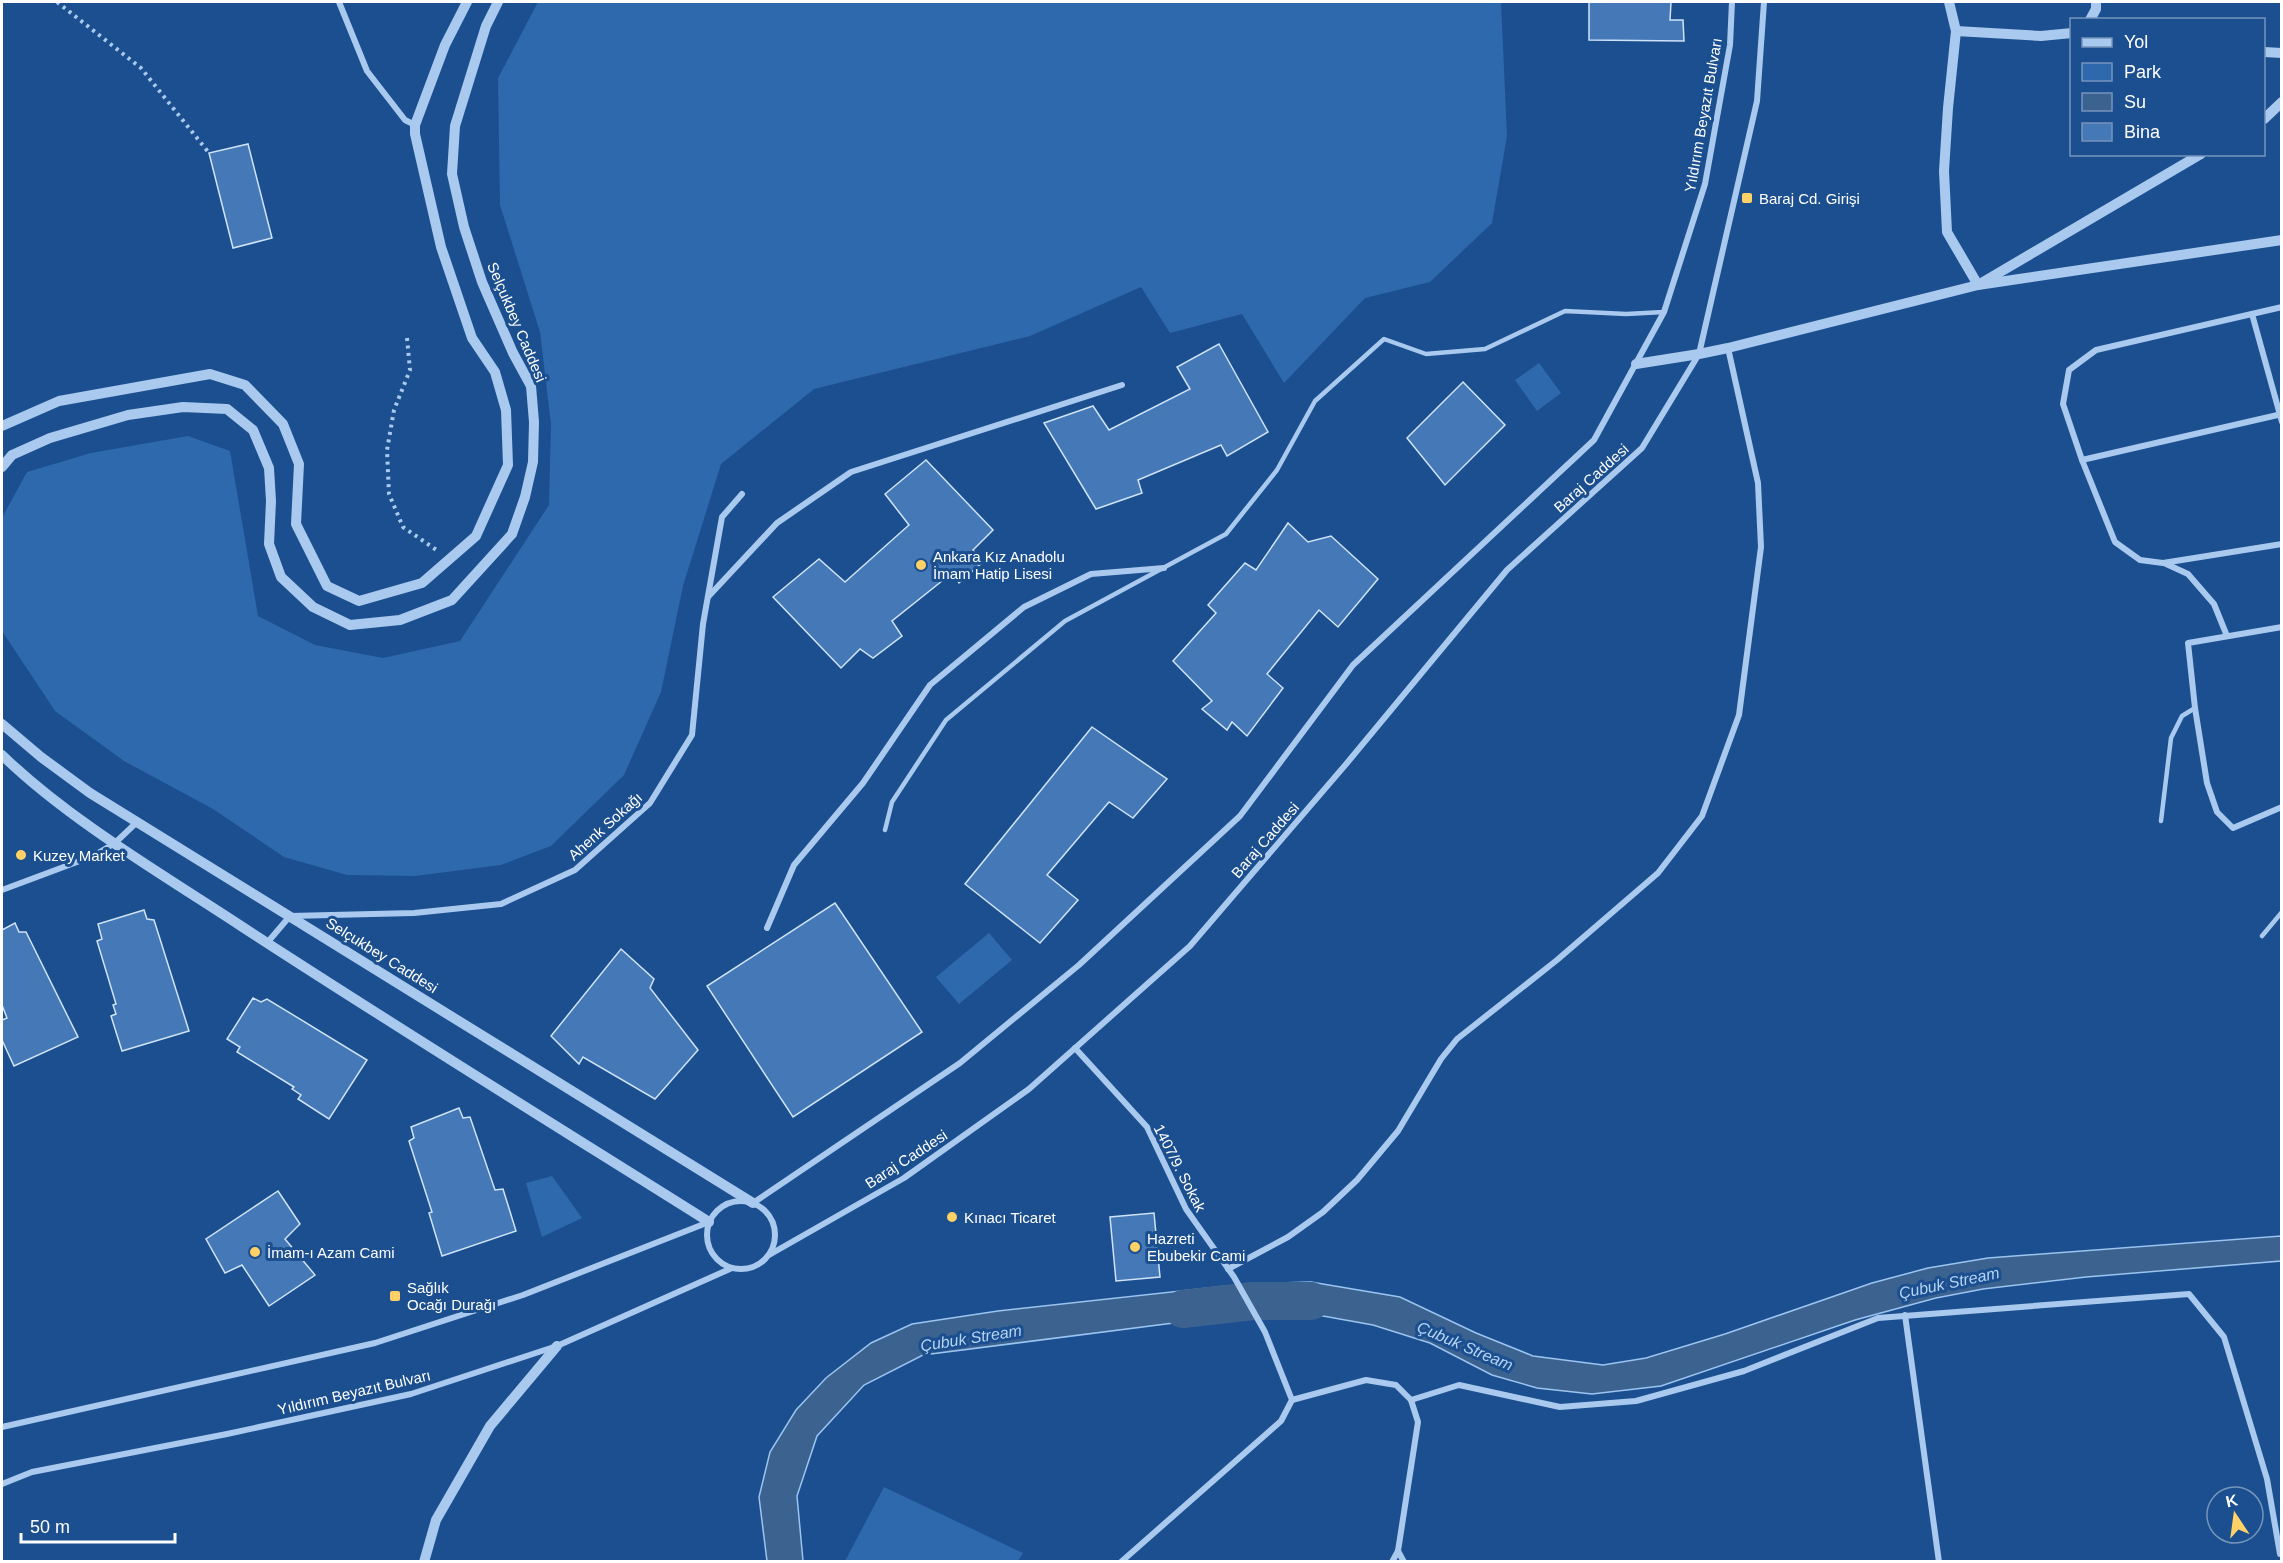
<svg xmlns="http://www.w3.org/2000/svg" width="2283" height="1563" font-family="Arial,sans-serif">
  <rect width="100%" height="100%" fill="#1b4f8f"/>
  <g fill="#2e69ad">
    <polygon points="538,2 1501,2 1507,136 1492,223 1430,282 1365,298 1284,383 1242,314 1170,333 1141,287 1030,336 814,389 721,464 683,586 661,692 624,775 551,846 501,865 415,876 347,875 284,857 213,809 124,761 55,711 2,631 3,516 27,472 91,453 188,436 230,451 258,616 315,645 383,658 460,641 549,505 551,424 540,332 500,205 498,78"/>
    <polygon points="1539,363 1561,393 1537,411 1515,380"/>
    <polygon points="989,933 1012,960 959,1004 936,977"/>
    <polygon points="552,1176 582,1218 542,1237 526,1183"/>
    <polygon points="884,1487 1023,1553 1018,1561 845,1561"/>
  </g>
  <g fill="#3c6290" stroke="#9cc4f0" stroke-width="1.5">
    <polygon points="2281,1236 2281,1261 2086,1277 1983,1289 1936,1298 1855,1320 1661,1386 1592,1394 1537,1388 1492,1375 1430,1343 1373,1325 1323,1316 1267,1313 1250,1284 1311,1282 1400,1297 1476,1333 1533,1356 1603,1365 1646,1358 1725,1334 1872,1283 1928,1268 1988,1258"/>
    <polygon points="1226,1286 1241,1318 1205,1319 923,1355 864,1385 817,1436 797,1496 803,1561 767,1561 759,1497 770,1452 796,1410 826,1378 871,1343 912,1324 998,1311"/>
  </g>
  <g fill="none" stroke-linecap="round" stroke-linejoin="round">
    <polyline stroke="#3c6290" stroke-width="38" points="1183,1309 1253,1301 1311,1301"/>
  </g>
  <g fill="#4478b7" stroke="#cfe3fa" stroke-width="1.5">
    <polygon points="1589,2 1671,2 1670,20 1683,20 1684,41 1589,40"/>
    <polygon points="248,144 272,238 233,248 209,153"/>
    <polygon points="1219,344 1268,432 1227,456 1221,445 1138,480 1142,493 1096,509 1044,423 1093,406 1109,430 1190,389 1177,367"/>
    <polygon points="1463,382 1505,425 1445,485 1407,438"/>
    <polygon points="926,460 993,530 973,550 983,562 959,583 952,573 892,621 902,636 873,658 860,649 841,668 773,597 819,559 845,582 909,525 885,494"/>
    <polygon points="1288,523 1308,542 1331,536 1378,579 1338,627 1319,610 1267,674 1283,688 1247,736 1232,722 1227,730 1202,709 1212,701 1173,661 1216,613 1208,605 1245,563 1256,570"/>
    <polygon points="1092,727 1167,779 1133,818 1109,802 1047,875 1078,900 1040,943 965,884"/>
    <polygon points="835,903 922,1032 793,1117 707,986"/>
    <polygon points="144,910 147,919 154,920 189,1031 122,1051 111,1016 116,1014 113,1005 116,1004 97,941 102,939 98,924"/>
    <polygon points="15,923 19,932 26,932 78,1037 14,1066 2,1040 2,1020 7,1018 2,1005 2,930"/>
    <polygon points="621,949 654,979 650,988 698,1050 655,1099 583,1057 579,1064 551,1036"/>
    <polygon points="253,998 261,1002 267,999 367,1060 329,1119 298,1099 301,1095 292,1089 294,1087 237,1052 240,1047 227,1039"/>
    <polygon points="459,1108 463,1118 470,1117 495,1190 503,1189 516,1231 442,1256 429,1213 432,1212 409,1141 414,1138 411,1127"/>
    <polygon points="278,1191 300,1224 285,1239 315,1275 269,1306 242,1265 225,1273 206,1239"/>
    <polygon points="1154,1213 1160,1277 1116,1281 1110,1217"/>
  </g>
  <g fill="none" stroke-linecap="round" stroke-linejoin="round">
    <g stroke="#a9c9ee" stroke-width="4" stroke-dasharray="3 4.5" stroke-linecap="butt">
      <polyline points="57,2 141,68 209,153"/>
      <polyline points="407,338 410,370 394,410 387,450 389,494 403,527 438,551"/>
    </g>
    <g stroke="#a9c9ee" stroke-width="4.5">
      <polyline points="2161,821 2171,738 2182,716 2195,708"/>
      <polyline points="885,830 892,802 946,720 1065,621 1226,534 1277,470 1315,401 1384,339 1426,354 1485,349 1565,311 1626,314 1664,312"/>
      <polyline points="2262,936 2282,912"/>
    </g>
    <g stroke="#a9c9ee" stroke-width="6">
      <polyline points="339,2 367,71 405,120 415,125"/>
      <polyline points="2282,307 2096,350 2069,370 2063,404 2082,460 2115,542 2140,560 2163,563 2282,544"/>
      <polyline points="2252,314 2282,422"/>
      <polyline points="2082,460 2282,414"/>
      <polyline points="2164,563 2188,574 2214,604 2227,636"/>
      <polyline points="708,597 777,523 851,472 1122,385"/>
      <polyline points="2282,627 2188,643 2195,708 2207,783 2217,812 2233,828 2282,807"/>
      <polyline points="2,890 93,856 115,843 137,822"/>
      <polyline points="767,928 794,865 863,783 930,685 1024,607 1091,574 1164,568"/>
      <polyline points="267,943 290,916 414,913 501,904 575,870 650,803 692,735 703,624 722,517 742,494"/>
      <polyline points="1075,1048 1147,1127 1186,1209 1234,1277 1265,1332 1292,1400 1281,1421 1121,1562"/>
      <circle cx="741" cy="1235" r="34"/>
      <polyline points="753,1203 960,1063 1079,965 1240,816 1353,665 1594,440 1664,312 1705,184 1730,45 1732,2"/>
      <polyline points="769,1255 904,1178 1029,1089 1190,946 1347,763 1507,570 1642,448 1699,354 1757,101 1764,2"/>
      <polyline points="1228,1269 1288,1237 1323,1212 1357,1180 1398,1131 1441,1059 1457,1039 1557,960 1658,873 1702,816 1739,715 1761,547 1758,483 1728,348"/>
      <polyline points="1905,1315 1939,1562"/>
      <polyline points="1292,1400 1366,1380 1396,1385 1411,1400 1418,1422 1398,1551 1392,1562"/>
      <polyline points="1411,1400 1459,1385 1560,1407 1636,1401 1744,1371 1878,1318 2189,1294 2224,1337 2267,1479 2280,1554"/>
      <polyline points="2,1427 375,1343 523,1295 709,1222"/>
      <polyline points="2,1484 32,1472 227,1434 411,1394 557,1346 732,1268"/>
      <polyline points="1398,1551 1404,1562"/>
    </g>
    <g stroke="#a9c9ee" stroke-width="10">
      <polyline points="1949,2 1956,31 1948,108 1944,171 1947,232 1978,285 2201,154"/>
      <polyline points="2090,20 2096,9 2096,2"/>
      <polyline points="1956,31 2041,36 2072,33"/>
      <polyline points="2264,52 2282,53"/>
      <polyline points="2264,119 2282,102"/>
      <polyline points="1636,364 1699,354 1728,348 1978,285 2282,240"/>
      <polyline points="2,426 59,401 210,374 245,385 283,424 299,464 296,524 327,586 359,601 422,583 476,536 508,465 506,410 495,372 472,338 441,247 415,134 415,125 445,45 467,2"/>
      <polyline points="2,467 12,455 50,438 128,415 183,407 227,409 253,430 269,468 271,501 269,544 281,577 313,607 350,625 400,620 452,600 512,534 525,497 533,462 534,422 531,386 513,353 482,282 464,227 452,174 455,126 486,26 498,2"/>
      <polyline points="2,724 41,757 90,793 753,1203"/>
      <path d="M2,755C69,820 162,874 241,926C396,1027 553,1124 709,1222"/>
      <polyline points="424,1562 436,1520 490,1426 557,1346"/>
    </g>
  </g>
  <g fill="#ffd166" stroke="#1b4f8f" stroke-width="2">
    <rect x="1741" y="192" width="12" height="12" rx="3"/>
    <circle cx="921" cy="565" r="6"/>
    <circle cx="21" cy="855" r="6"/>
    <circle cx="952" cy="1217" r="6"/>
    <circle cx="1135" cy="1247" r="6"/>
    <circle cx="255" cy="1252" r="6"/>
    <rect x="389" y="1290" width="12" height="12" rx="3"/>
  </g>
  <g text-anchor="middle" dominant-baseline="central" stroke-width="6" stroke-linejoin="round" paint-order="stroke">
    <g font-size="15" fill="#fff" stroke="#1b4f8f">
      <text transform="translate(1703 115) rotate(-80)">Yıldırım Beyazıt Bulvarı</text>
      <text transform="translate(517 322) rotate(67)">Selçukbey Caddesi</text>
      <text transform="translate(1591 478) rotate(-42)">Baraj Caddesi</text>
      <text transform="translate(605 826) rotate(-42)">Ahenk Sokağı</text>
      <text transform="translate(1265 840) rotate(-49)">Baraj Caddesi</text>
      <text transform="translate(382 955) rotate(32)">Selçukbey Caddesi</text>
      <text transform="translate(906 1159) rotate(-33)">Baraj Caddesi</text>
      <text transform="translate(1180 1168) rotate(63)">1407/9. Sokak</text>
      <text transform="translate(354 1392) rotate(-13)">Yıldırım Beyazıt Bulvarı</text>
    </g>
    <g font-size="15" fill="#fff" stroke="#1b4f8f" text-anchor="start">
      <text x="1759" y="198">Baraj Cd. Girişi</text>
      <text x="933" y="556">Ankara Kız Anadolu<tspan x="933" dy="17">İmam Hatip Lisesi</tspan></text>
      <text x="33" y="855">Kuzey Market</text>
      <text x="964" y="1217">Kınacı Ticaret</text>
      <text x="1147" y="1238">Hazreti<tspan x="1147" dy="17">Ebubekir Cami</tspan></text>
      <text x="267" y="1252">İmam-ı Azam Cami</text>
      <text x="407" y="1287">Sağlık<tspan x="407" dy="17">Ocağı Durağı</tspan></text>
    </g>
    <g font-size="16" font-style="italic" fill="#b5d3f5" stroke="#1b4f8f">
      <text transform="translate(1949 1283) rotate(-12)">Çubuk Stream</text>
      <text transform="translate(971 1338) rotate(-9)">Çubuk Stream</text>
      <text transform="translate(1465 1346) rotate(23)">Çubuk Stream</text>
    </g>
  </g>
  <rect width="2283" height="1563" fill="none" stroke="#ffffff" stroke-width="6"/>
  <rect x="2070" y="18" width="195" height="138" fill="#1b4f8f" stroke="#7695bc" stroke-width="1.5"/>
  <rect x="2082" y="38" width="30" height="9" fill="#a9c9ee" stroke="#7695bc" stroke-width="1.5"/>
  <text x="2124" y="48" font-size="18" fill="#ffffff">Yol</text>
  <rect x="2082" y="63" width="30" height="18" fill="#2e69ad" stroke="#7695bc" stroke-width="1.5"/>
  <text x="2124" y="78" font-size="18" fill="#ffffff">Park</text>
  <rect x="2082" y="93" width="30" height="18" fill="#3c6290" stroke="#7695bc" stroke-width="1.5"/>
  <text x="2124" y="108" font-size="18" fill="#ffffff">Su</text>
  <rect x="2082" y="123" width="30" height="18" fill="#4478b7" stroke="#7695bc" stroke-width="1.5"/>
  <text x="2124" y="138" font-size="18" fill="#ffffff">Bina</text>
  <g transform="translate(2235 1515) rotate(347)"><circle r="28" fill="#1b4f8f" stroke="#7695bc" stroke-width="1.5"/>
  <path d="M0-4.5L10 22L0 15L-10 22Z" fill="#ffd166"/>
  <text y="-9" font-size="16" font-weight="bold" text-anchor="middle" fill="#ffffff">K</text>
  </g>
  <path d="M21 1533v9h154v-9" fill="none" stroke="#ffffff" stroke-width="3"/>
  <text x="30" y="1533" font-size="18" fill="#ffffff" stroke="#1b4f8f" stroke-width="4.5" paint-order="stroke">50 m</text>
</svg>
